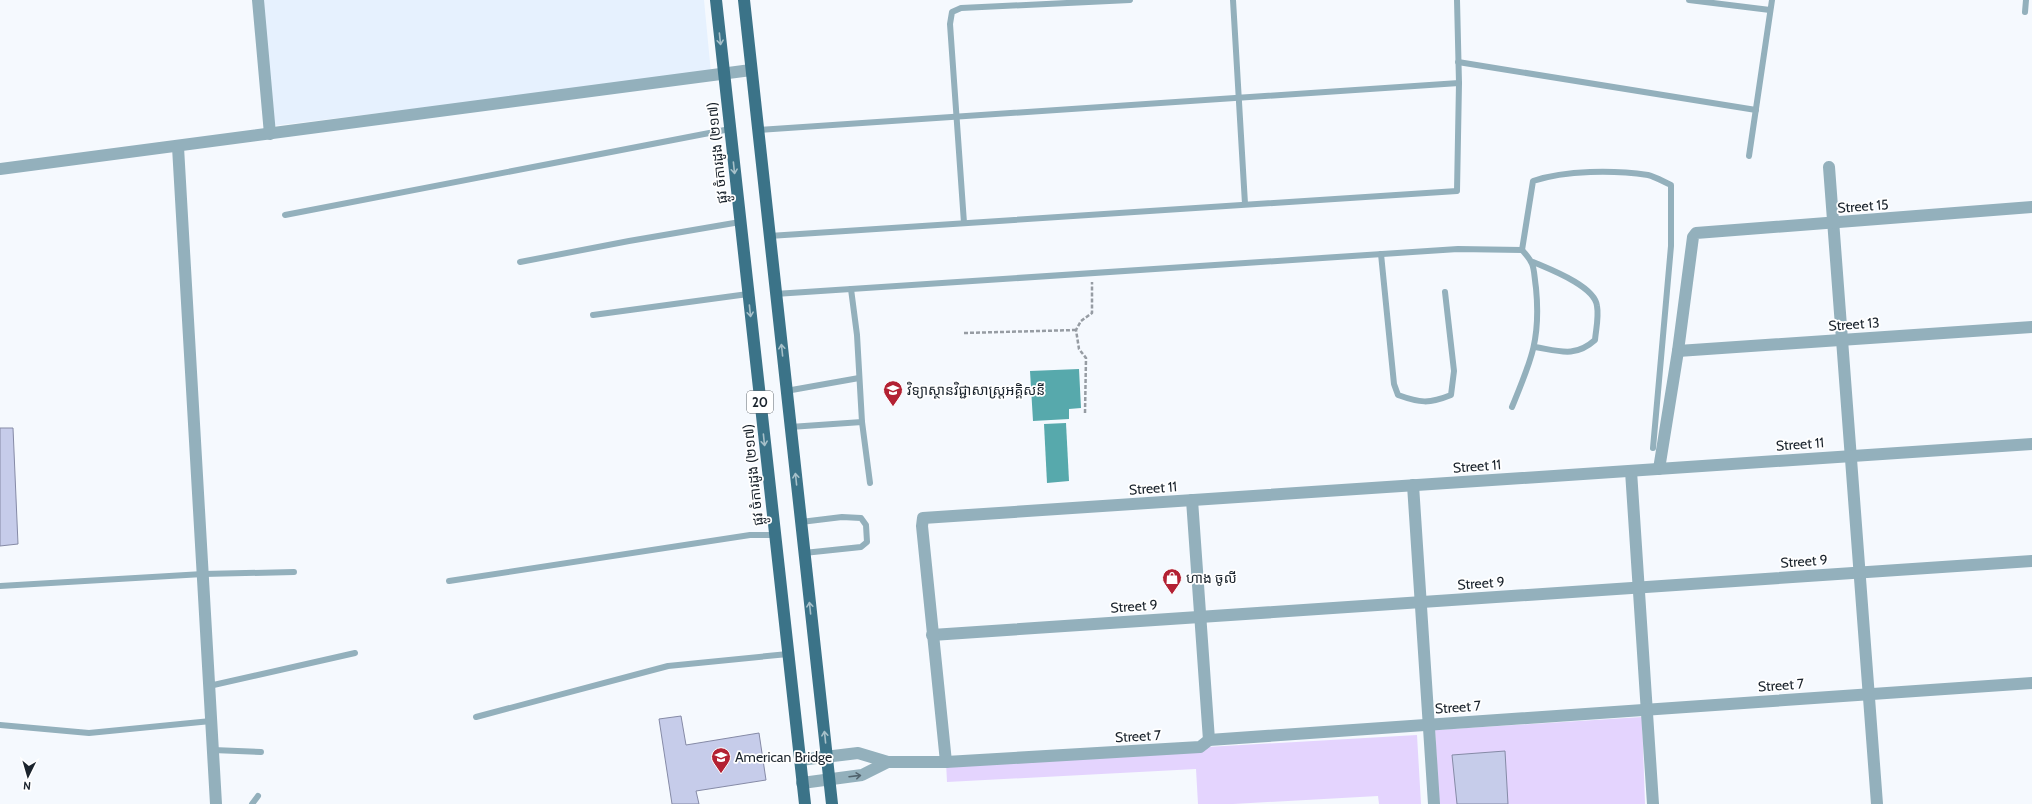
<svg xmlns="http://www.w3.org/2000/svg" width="2032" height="804" font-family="Cabin,'Noto Sans Khmer',sans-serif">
  <rect width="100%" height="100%" fill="#f5f9fe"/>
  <polygon fill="#e6f1fe" points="263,0 704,0 711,73 272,126"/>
  <g fill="#e4d4fe">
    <polygon points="1642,717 1645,804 1439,804 1435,730"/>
    <polygon points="1417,735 1421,804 1379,804 1378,796 1233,804 1198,804 1196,769 947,782 946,762"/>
  </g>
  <g fill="#57a9ac">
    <polygon points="1079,369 1081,408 1069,409 1069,419 1033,421 1030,371"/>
    <polygon points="1066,423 1069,481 1047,483 1044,424"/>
  </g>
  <g fill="#c6ccea" stroke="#858aa6">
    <polygon points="0,428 13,428 18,544 0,546"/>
    <polygon points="681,716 686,745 759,733 766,780 696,791 699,804 672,804 659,719"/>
    <polygon points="1505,751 1508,804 1457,804 1452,755"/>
  </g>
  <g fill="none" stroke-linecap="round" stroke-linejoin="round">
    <g stroke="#969ca3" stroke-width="2.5" stroke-dasharray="4 2" stroke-linecap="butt">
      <polyline points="964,333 1076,330"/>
      <polyline points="1085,413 1086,358 1079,349 1076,330 1081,321 1092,313 1092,282"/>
    </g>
    <g stroke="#93b0bc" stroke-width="6">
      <polyline points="1233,0 1245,204"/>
      <polyline points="1689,0 1770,10"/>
      <polyline points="2025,12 2026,0"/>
      <polyline points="1458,62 1756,110"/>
      <polyline points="757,130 1459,83"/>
      <polyline points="1749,156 1772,0"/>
      <polyline points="285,215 730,129"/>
      <polyline points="964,223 950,24 952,12 961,8 1130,0"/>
      <polyline points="769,236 1457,191 1459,83 1457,0"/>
      <path d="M1522,250L1533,181C1566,170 1614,170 1648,175C1656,177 1664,182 1671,185V246L1653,448"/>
      <path d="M1381,254L1394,384L1398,395C1420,403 1429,404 1451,395L1454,371L1445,292"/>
      <polyline points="520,262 629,241 740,222"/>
      <path d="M1533,262C1549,269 1595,286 1597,306C1599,317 1596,329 1595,340C1575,358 1559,351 1535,347"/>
      <polyline points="851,289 857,335 862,422"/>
      <path d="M775,294L1458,249L1522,250C1536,265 1533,268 1536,288C1541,339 1531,361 1512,407"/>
      <polyline points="593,315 748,294"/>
      <polyline points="786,391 859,378"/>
      <polyline points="790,427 862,422 870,483"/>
      <polyline points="801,522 842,517 861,518 866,525 867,542 861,547 804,553"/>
      <polyline points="449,581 750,535 775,535"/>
      <polyline points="0,586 203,574 294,572"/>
      <polyline points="209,686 355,653"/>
      <polyline points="476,717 668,666 788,654"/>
      <polyline points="0,725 89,733 211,721"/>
      <polyline points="213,750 261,752"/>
      <polyline points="252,804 258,796"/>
    </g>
    <g stroke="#93b0bc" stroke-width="12">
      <polyline points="258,0 270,134"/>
      <polyline points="178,147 216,804"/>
      <polyline points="1829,167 1877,804"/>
      <polyline points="0,169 751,70"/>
      <polyline points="1678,351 2032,327"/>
      <polyline points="1659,469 1678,351 1693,237 1696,233 2032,207"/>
      <polyline points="1631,471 1653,804"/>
      <polyline points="1413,485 1434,804"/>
      <polyline points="1192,500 1209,740"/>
      <polyline points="932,635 2032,561"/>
      <polyline points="800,760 858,753 888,762 946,762 1200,747 1209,740 2032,683"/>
      <polyline points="946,762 922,526 923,518 2032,444"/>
      <polyline points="802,783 862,775 888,762"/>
    </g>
    <g stroke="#3b7388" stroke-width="12">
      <polyline points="716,0 805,804"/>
      <polyline points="744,0 832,804"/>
    </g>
  </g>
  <defs><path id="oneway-shaft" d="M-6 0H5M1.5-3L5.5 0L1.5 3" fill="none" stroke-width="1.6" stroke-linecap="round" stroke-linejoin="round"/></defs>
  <g stroke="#a7c0c9">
    <use href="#oneway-shaft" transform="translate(720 39) rotate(84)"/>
    <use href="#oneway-shaft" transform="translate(734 168) rotate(84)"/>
    <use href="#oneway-shaft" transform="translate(750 311) rotate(84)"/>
    <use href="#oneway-shaft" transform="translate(782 350) rotate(-96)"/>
    <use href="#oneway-shaft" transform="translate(764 440) rotate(84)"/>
    <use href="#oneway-shaft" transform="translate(796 479) rotate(-96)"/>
    <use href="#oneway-shaft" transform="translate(810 608) rotate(-96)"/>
    <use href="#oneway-shaft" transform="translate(825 737) rotate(-96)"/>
  </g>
  <use stroke="#51636d" href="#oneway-shaft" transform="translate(855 776) rotate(-7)"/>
  <defs>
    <g id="school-pin" transform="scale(1)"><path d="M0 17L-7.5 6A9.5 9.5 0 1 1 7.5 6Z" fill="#b32133" stroke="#fff"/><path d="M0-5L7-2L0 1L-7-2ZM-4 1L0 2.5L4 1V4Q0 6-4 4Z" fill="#fff"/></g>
    <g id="shop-pin" transform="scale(1)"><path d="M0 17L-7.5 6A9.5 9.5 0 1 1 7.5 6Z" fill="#b32133" stroke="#fff"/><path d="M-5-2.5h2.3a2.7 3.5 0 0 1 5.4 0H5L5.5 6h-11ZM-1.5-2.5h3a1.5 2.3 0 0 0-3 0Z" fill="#fff"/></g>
  </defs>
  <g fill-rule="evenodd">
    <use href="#school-pin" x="893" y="390"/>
    <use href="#shop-pin" x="1172" y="578"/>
    <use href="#school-pin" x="721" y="757"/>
  </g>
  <g text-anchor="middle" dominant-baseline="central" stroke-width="3.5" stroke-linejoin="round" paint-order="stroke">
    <rect fill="#fff" stroke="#5f666c" stroke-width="1" x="747" y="391" width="26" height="22" rx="3"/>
    <g font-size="13" font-weight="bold" fill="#1b242d">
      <text x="760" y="402">20</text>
    </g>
    <g font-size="14" fill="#1b242d" stroke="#fff">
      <text transform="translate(717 153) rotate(-96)">ផ្លូវ ចំការដូង (២១៧)</text>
      <text transform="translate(1863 206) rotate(-4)">Street 15</text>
      <text transform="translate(1854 324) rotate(-4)">Street 13</text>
      <text transform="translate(1800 444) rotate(-4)">Street 11</text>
      <text transform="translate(1477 466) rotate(-4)">Street 11</text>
      <text transform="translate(753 475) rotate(-96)">ផ្លូវ ចំការដូង (២១៧)</text>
      <text transform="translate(1153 488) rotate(-4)">Street 11</text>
      <text transform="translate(1804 561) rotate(-4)">Street 9</text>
      <text transform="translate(1481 583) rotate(-4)">Street 9</text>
      <text transform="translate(1134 606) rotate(-4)">Street 9</text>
      <text transform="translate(1781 685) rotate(-4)">Street 7</text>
      <text transform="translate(1458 707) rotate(-4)">Street 7</text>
      <text transform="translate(1138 736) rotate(-3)">Street 7</text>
    </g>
    <g font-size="14" fill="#1b242d" stroke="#fff" text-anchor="start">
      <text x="907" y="390">វិទ្យាស្ថានវិជ្ជាសាស្រ្តអគ្គិសនី</text>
      <text x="1186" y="578">ហាង ចូលី</text>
      <text x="735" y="757">American Bridge</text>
    </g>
  </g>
  <g transform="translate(28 776) rotate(185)" stroke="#ffffff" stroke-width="3" paint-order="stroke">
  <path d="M0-3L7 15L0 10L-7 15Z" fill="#1b242d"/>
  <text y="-6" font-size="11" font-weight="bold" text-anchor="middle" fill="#1b242d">N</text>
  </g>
</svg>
